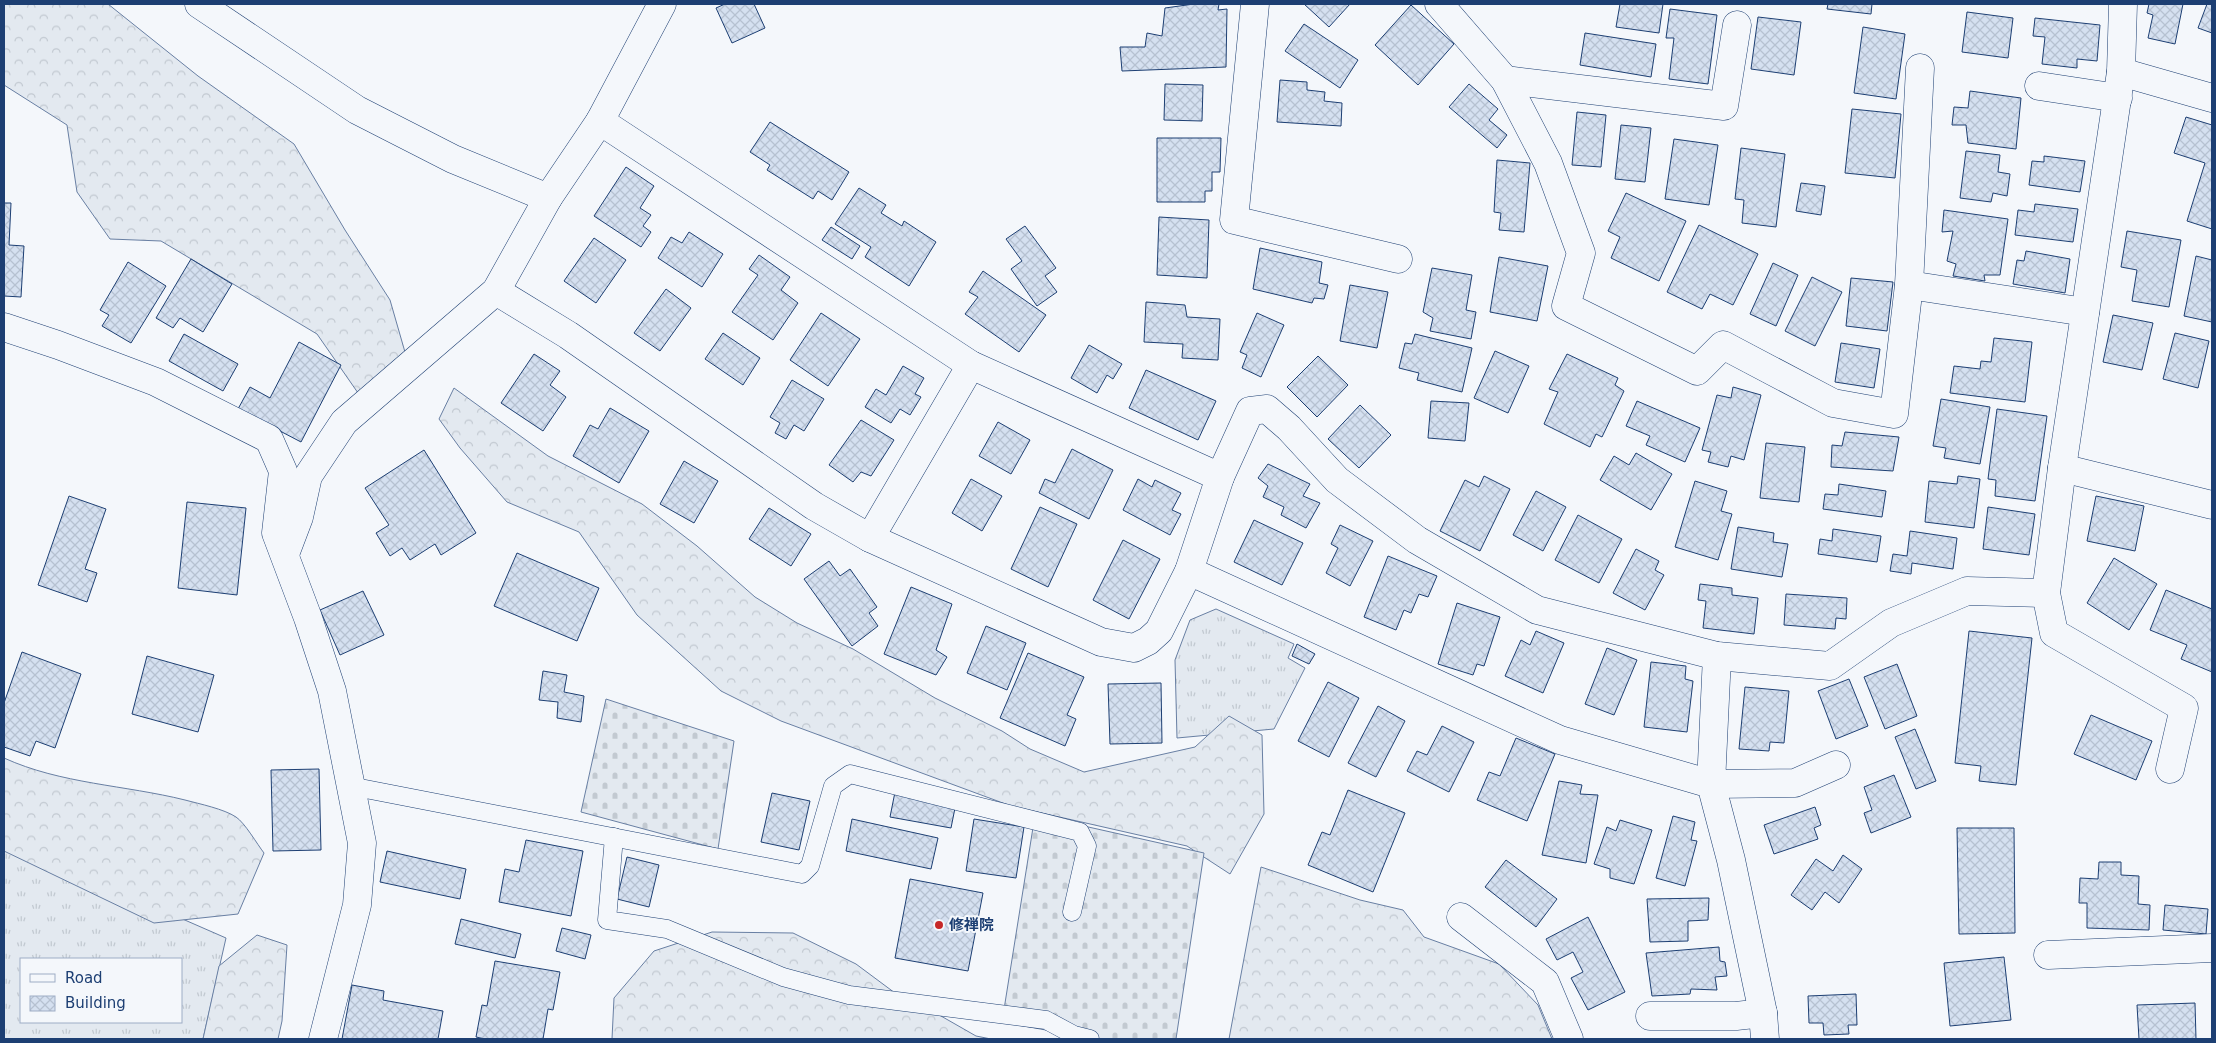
<svg xmlns="http://www.w3.org/2000/svg" width="2216" height="1043" font-family="'DejaVu Sans','Noto Sans JP',sans-serif">
  <defs>
    <pattern id="grass-tufts" width="24" height="20" patternUnits="userSpaceOnUse" patternTransform="scale(1.25)"><rect width="24" height="20" fill="#e3e9f0"/><path d="M3 7l-1-3M5 7V3M7 7l1-3M15 17l-1-3M17 17v-4M19 17l1-3" fill="none" stroke="#c2c9d1"/></pattern>
    <pattern id="forest-crowns" width="20" height="18" patternUnits="userSpaceOnUse" patternTransform="scale(1.25)"><rect width="20" height="18" fill="#e3e9f0"/><path d="M2 6a3 3 0 1 1 6 0M12 15a3 3 0 1 1 6 0" fill="none" stroke="#c2c9d1"/></pattern>
    <pattern id="cemetery-stones" width="16" height="16" patternUnits="userSpaceOnUse" patternTransform="scale(1.25)"><rect width="16" height="16" fill="#e3e9f0"/><path d="M2 7V4a2 2 0 0 1 4 0v3zM10 15v-3a2 2 0 0 1 4 0v3z" fill="#c2c9d1"/></pattern>
    <pattern id="building-cross-hatch" width="8" height="8" patternUnits="userSpaceOnUse" patternTransform="scale(1.25)"><rect width="8" height="8" fill="#d5e0f0"/><path d="M0 0l8 8M0 8l8-8" fill="none" stroke="#b6c1d1"/></pattern>
  </defs>
  <rect width="100%" height="100%" fill="#f4f7fb"/>
  <g fill="url(#grass-tufts)" stroke="#687fa3" fill-rule="evenodd">
    <polygon points="1216,609 1294,644 1288,658 1305,668 1274,729 1177,738 1175,660 1190,620"/>
    <path d="M4,841L226,938L203,1039H4ZM21,959H181V1022H21Z"/>
  </g>
  <g fill="url(#forest-crowns)" stroke="#687fa3">
    <polygon points="4,4 108,4 198,76 294,144 345,230 390,300 409,366 365,403 317,334 161,241 110,239 77,192 67,125 4,85"/>
    <polygon points="454,388 548,456 642,504 697,546 755,597 797,623 853,649 935,698 1002,731 1030,749 1084,772 1195,747 1229,716 1262,735 1264,814 1230,874 1187,846 1011,806 781,721 721,691 637,615 579,532 507,502 460,448 439,419"/>
    <path d="M4,758C61,784 125,785 185,800C200,804 224,809 236,817C245,823 257,844 264,853L238,914L154,923L4,851Z"/>
    <polygon points="1261,867 1360,900 1403,910 1424,937 1499,964 1538,1005 1552,1039 1229,1039"/>
    <polygon points="712,932 793,933 856,964 895,993 934,1012 976,1036 991,1039 612,1039 614,998 654,951"/>
    <polygon points="257,935 287,945 282,1021 278,1039 203,1039 219,966"/>
  </g>
  <g fill="url(#cemetery-stones)" stroke="#687fa3">
    <polygon points="606,699 734,741 718,849 581,812"/>
    <polygon points="1035,815 1204,853 1176,1039 1095,1039 1002,1022"/>
  </g>
  <g fill="url(#building-cross-hatch)" stroke="#1d3f73">
    <polygon points="725,4 754,4 765,28 732,43 716,8"/>
    <polygon points="1194,4 1219,4 1218,10 1227,9 1226,67 1122,71 1120,47 1145,47 1147,33 1162,36 1165,8"/>
    <polygon points="1304,4 1350,4 1329,27"/>
    <polygon points="1620,4 1663,4 1659,33 1616,27"/>
    <polygon points="1828,4 1872,4 1871,14 1827,9"/>
    <polygon points="2149,4 2183,4 2175,44 2148,38 2153,15 2147,13"/>
    <polygon points="2207,4 2212,4 2212,33 2198,28"/>
    <polygon points="1411,5 1454,44 1418,85 1375,45"/>
    <polygon points="1670,9 1717,15 1708,84 1669,79 1674,38 1666,38"/>
    <polygon points="1967,12 2013,18 2008,58 1962,52"/>
    <polygon points="1758,17 1801,22 1794,75 1751,69"/>
    <polygon points="2035,18 2100,25 2097,61 2077,59 2077,68 2042,64 2045,37 2033,36"/>
    <polygon points="1304,24 1358,60 1340,88 1285,51"/>
    <polygon points="1863,27 1905,34 1896,99 1854,93"/>
    <polygon points="1585,33 1656,44 1651,77 1580,65"/>
    <polygon points="1280,80 1307,82 1307,90 1325,92 1324,101 1342,103 1341,126 1277,122"/>
    <polygon points="1165,84 1203,85 1202,121 1164,120"/>
    <polygon points="1469,84 1498,109 1489,120 1507,135 1497,148 1449,107"/>
    <polygon points="1970,91 2021,98 2016,149 1968,143 1966,125 1952,125 1954,107 1968,108"/>
    <polygon points="1852,109 1901,114 1895,178 1845,173"/>
    <polygon points="1577,112 1606,115 1601,167 1572,165"/>
    <polygon points="2186,117 2212,125 2212,229 2187,221 2205,163 2174,153"/>
    <polygon points="770,122 849,172 832,200 818,191 813,199 767,170 770,165 750,152"/>
    <polygon points="1621,125 1651,128 1645,182 1615,179"/>
    <polygon points="1157,138 1221,138 1220,172 1212,172 1212,191 1205,191 1205,202 1157,202"/>
    <polygon points="1674,139 1718,145 1709,205 1665,199"/>
    <polygon points="1741,148 1785,154 1776,227 1742,223 1744,200 1735,199"/>
    <polygon points="1966,151 2000,155 1998,172 2010,174 2007,196 1993,193 1991,202 1960,198"/>
    <polygon points="2044,156 2085,161 2080,192 2029,185 2032,161 2044,162"/>
    <polygon points="1497,160 1530,163 1524,232 1499,230 1501,213 1494,212"/>
    <polygon points="626,167 654,186 640,208 651,215 643,226 651,232 641,247 594,216"/>
    <polygon points="1801,183 1825,186 1821,215 1796,211"/>
    <polygon points="859,188 886,205 881,213 902,226 904,221 936,242 909,286 865,257 871,247 835,224"/>
    <polygon points="1626,193 1686,221 1659,281 1611,258 1620,237 1608,231"/>
    <polygon points="4,203 11,203 9,245 24,246 21,297 4,296"/>
    <polygon points="2035,204 2078,209 2073,242 2015,235 2018,210 2034,212"/>
    <polygon points="1944,210 2008,219 2000,275 1984,275 1985,281 1953,276 1956,264 1947,261 1953,231 1942,232"/>
    <polygon points="1159,217 1209,220 1207,278 1157,275"/>
    <polygon points="1699,225 1758,254 1733,305 1710,294 1702,309 1667,292"/>
    <polygon points="1025,226 1056,268 1045,276 1057,292 1037,306 1011,269 1022,261 1006,239"/>
    <polygon points="831,227 860,246 852,259 822,240"/>
    <polygon points="2127,231 2181,240 2169,307 2132,301 2137,270 2121,267"/>
    <polygon points="689,232 723,254 702,287 658,258 671,237 682,243"/>
    <polygon points="594,238 626,260 596,303 564,281"/>
    <polygon points="1260,248 1322,262 1319,283 1328,285 1324,299 1314,298 1312,303 1253,289"/>
    <polygon points="2026,251 2070,259 2065,293 2013,284 2017,260 2024,261"/>
    <polygon points="759,255 790,277 781,290 798,303 773,340 732,312 758,275 749,269"/>
    <polygon points="2196,256 2212,260 2212,322 2184,316"/>
    <polygon points="1499,257 1548,266 1537,321 1490,312"/>
    <polygon points="191,259 232,284 203,332 180,318 173,328 156,318"/>
    <polygon points="128,262 166,286 131,343 102,326 109,315 100,310"/>
    <polygon points="1773,263 1798,275 1776,326 1750,314"/>
    <polygon points="1432,268 1472,275 1466,310 1476,312 1471,339 1430,331 1433,318 1423,312"/>
    <polygon points="983,271 1046,315 1019,352 965,314 978,297 969,292"/>
    <polygon points="1812,277 1842,292 1815,346 1785,331"/>
    <polygon points="1851,278 1893,282 1887,331 1846,326"/>
    <polygon points="1350,285 1388,292 1377,348 1340,341"/>
    <polygon points="666,289 691,308 660,351 634,333"/>
    <polygon points="1146,302 1185,305 1187,317 1220,319 1218,360 1182,358 1183,344 1144,342"/>
    <polygon points="821,313 860,339 828,386 790,360"/>
    <polygon points="1257,313 1284,325 1261,377 1242,368 1247,355 1240,352"/>
    <polygon points="2113,315 2153,323 2142,370 2103,362"/>
    <polygon points="723,333 760,358 743,385 705,359"/>
    <polygon points="2175,333 2209,341 2198,388 2163,379"/>
    <polygon points="184,334 238,364 223,391 169,361"/>
    <polygon points="1415,334 1472,348 1462,392 1417,380 1419,373 1399,368 1405,343 1412,344"/>
    <polygon points="1994,338 2032,342 2025,402 1950,393 1954,366 1980,369 1981,361 1991,362"/>
    <polygon points="299,342 341,365 301,442 238,409 250,387 270,398"/>
    <polygon points="1841,343 1880,349 1874,388 1835,382"/>
    <polygon points="1089,345 1122,364 1113,379 1107,375 1097,393 1071,378"/>
    <polygon points="1495,351 1529,366 1508,413 1474,398"/>
    <polygon points="534,354 560,371 550,385 566,397 543,431 501,403"/>
    <polygon points="1567,354 1618,378 1615,385 1624,391 1602,437 1596,434 1590,447 1544,424 1558,392 1549,389"/>
    <polygon points="1318,356 1348,385 1317,417 1287,387"/>
    <polygon points="903,366 924,378 915,394 921,397 910,415 900,409 891,423 865,407 876,389 886,395"/>
    <polygon points="1146,370 1216,401 1198,440 1129,408"/>
    <polygon points="792,380 824,399 804,431 794,425 786,439 775,433 780,423 770,417"/>
    <polygon points="1733,387 1761,395 1744,460 1731,456 1728,467 1708,462 1711,452 1702,450 1717,395 1731,398"/>
    <polygon points="1941,399 1990,407 1980,464 1944,458 1946,448 1933,446"/>
    <polygon points="1431,401 1469,403 1465,441 1428,438"/>
    <polygon points="1637,401 1700,428 1685,462 1646,445 1650,436 1626,426"/>
    <polygon points="1360,405 1391,435 1359,468 1328,439"/>
    <polygon points="610,408 649,431 619,483 573,456 590,425 598,429"/>
    <polygon points="1997,409 2047,416 2035,501 1995,496 1996,480 1988,479"/>
    <polygon points="861,420 894,440 871,476 861,472 853,482 829,465"/>
    <polygon points="998,422 1030,440 1011,474 979,456"/>
    <polygon points="1845,432 1899,437 1893,471 1831,467 1832,445 1842,446"/>
    <polygon points="1766,443 1805,447 1799,502 1760,498"/>
    <polygon points="1072,449 1113,470 1089,519 1039,493 1045,479 1055,483"/>
    <polygon points="424,450 476,533 441,555 435,544 410,560 402,548 390,556 376,533 389,525 365,488"/>
    <polygon points="1636,453 1672,474 1651,510 1600,480 1614,456 1629,465"/>
    <polygon points="684,461 718,481 694,523 660,504"/>
    <polygon points="1268,464 1310,484 1303,496 1320,503 1306,528 1281,515 1284,507 1263,497 1268,486 1258,478"/>
    <polygon points="1484,476 1510,489 1480,551 1440,531 1465,480 1479,487"/>
    <polygon points="1958,476 1980,479 1974,528 1925,522 1929,481 1957,484"/>
    <polygon points="971,479 1002,496 982,531 952,513"/>
    <polygon points="1138,479 1152,487 1155,480 1181,493 1172,510 1181,514 1170,535 1123,510"/>
    <polygon points="1695,481 1727,491 1721,511 1732,514 1718,560 1675,547"/>
    <polygon points="1839,484 1886,491 1882,517 1823,509 1825,494 1838,495"/>
    <polygon points="1536,491 1566,507 1543,551 1513,535"/>
    <polygon points="69,496 106,509 85,569 97,573 87,602 38,585"/>
    <polygon points="2096,496 2144,506 2135,551 2087,541"/>
    <polygon points="187,502 246,508 237,595 178,588"/>
    <polygon points="1040,507 1077,524 1048,587 1011,569"/>
    <polygon points="1988,507 2035,514 2029,555 1983,549"/>
    <polygon points="769,508 811,534 791,566 749,539"/>
    <polygon points="1578,515 1622,539 1599,583 1555,560"/>
    <polygon points="1254,520 1303,543 1282,585 1234,562"/>
    <polygon points="1340,525 1373,541 1350,586 1326,573 1338,548 1331,544"/>
    <polygon points="1738,527 1774,533 1773,542 1788,544 1782,577 1731,569"/>
    <polygon points="1833,529 1881,536 1877,562 1818,554 1820,539 1832,541"/>
    <polygon points="1910,531 1957,538 1953,569 1912,563 1911,574 1890,571 1893,554 1907,556"/>
    <polygon points="1123,540 1160,559 1129,619 1093,600"/>
    <polygon points="1636,549 1659,561 1655,570 1664,575 1645,610 1613,593"/>
    <polygon points="517,553 599,588 577,641 494,606"/>
    <polygon points="1388,556 1437,576 1428,597 1419,594 1411,613 1404,610 1396,630 1364,617"/>
    <polygon points="2114,558 2157,584 2129,630 2087,603"/>
    <polygon points="829,561 840,576 850,569 877,607 869,613 878,626 852,646 804,579"/>
    <polygon points="1700,584 1732,588 1732,595 1758,598 1754,634 1703,628 1706,601 1698,600"/>
    <polygon points="911,587 952,604 936,650 947,657 936,675 884,654"/>
    <polygon points="2166,590 2212,609 2212,672 2181,659 2187,645 2150,630"/>
    <polygon points="363,591 384,635 340,655 320,610"/>
    <polygon points="1786,594 1847,598 1846,619 1836,618 1835,629 1784,625"/>
    <polygon points="1457,603 1500,617 1484,666 1477,664 1473,675 1438,664"/>
    <polygon points="986,626 1026,643 1007,690 967,673"/>
    <polygon points="1536,631 1564,643 1543,693 1505,676 1521,640 1530,645"/>
    <polygon points="1969,631 2032,638 2016,785 1979,781 1981,766 1955,763"/>
    <polygon points="1297,644 1315,654 1309,664 1292,656"/>
    <polygon points="1607,648 1637,660 1614,715 1585,704"/>
    <polygon points="22,652 81,674 55,748 36,741 30,756 4,747 4,703"/>
    <polygon points="1028,653 1084,677 1067,715 1076,719 1065,746 1000,718"/>
    <polygon points="147,656 214,675 198,732 132,714"/>
    <polygon points="1651,662 1686,666 1685,679 1693,681 1687,732 1644,727"/>
    <polygon points="1897,664 1917,716 1885,729 1864,677"/>
    <polygon points="543,671 567,675 564,692 584,696 581,722 557,718 558,702 539,700"/>
    <polygon points="1849,679 1868,726 1836,739 1818,691"/>
    <polygon points="1328,682 1359,698 1329,757 1298,741"/>
    <polygon points="1161,683 1162,743 1110,744 1108,684"/>
    <polygon points="1745,687 1789,691 1784,743 1770,742 1769,751 1739,749"/>
    <polygon points="1378,706 1405,721 1376,777 1348,763"/>
    <polygon points="2091,715 2152,741 2136,780 2074,754"/>
    <polygon points="1442,726 1474,742 1449,792 1407,771 1417,751 1427,755"/>
    <polygon points="1915,729 1936,781 1916,789 1895,737"/>
    <polygon points="1516,738 1555,754 1527,821 1477,800 1489,772 1500,776"/>
    <polygon points="319,769 321,850 273,851 271,770"/>
    <polygon points="1894,775 1911,817 1871,833 1864,813 1872,810 1864,787"/>
    <polygon points="1559,781 1582,785 1580,794 1598,795 1586,863 1542,855"/>
    <polygon points="1348,790 1405,813 1373,892 1308,865 1322,832 1330,835"/>
    <polygon points="895,792 956,803 951,828 890,817"/>
    <polygon points="772,793 810,801 799,850 761,842"/>
    <polygon points="1815,807 1821,825 1814,828 1818,839 1774,854 1764,825"/>
    <polygon points="1673,816 1695,822 1691,840 1697,841 1685,886 1656,878"/>
    <polygon points="852,819 938,838 931,869 846,851"/>
    <polygon points="974,819 1024,827 1016,878 966,871"/>
    <polygon points="1620,820 1652,830 1634,884 1610,878 1610,869 1594,864 1607,827 1616,831"/>
    <polygon points="1957,828 2014,828 2015,933 1959,934"/>
    <polygon points="526,840 583,851 571,916 499,902 505,869 519,872"/>
    <polygon points="387,851 466,869 460,899 380,882"/>
    <polygon points="1843,855 1862,869 1839,903 1825,892 1812,910 1791,895 1816,859 1833,871"/>
    <polygon points="627,857 659,865 649,907 617,899"/>
    <polygon points="1506,860 1557,899 1536,927 1485,887"/>
    <polygon points="2099,862 2121,862 2121,875 2139,876 2138,904 2150,905 2149,930 2087,928 2087,903 2079,903 2080,878 2098,879"/>
    <polygon points="910,879 983,893 968,971 895,958"/>
    <polygon points="1709,898 1708,920 1688,921 1688,941 1650,942 1647,899"/>
    <polygon points="2165,905 2208,909 2206,934 2163,930"/>
    <polygon points="1588,917 1625,992 1588,1010 1571,978 1583,972 1573,952 1557,960 1546,939"/>
    <polygon points="461,919 521,934 515,958 455,944"/>
    <polygon points="562,928 591,935 585,959 556,951"/>
    <polygon points="1719,947 1720,961 1725,962 1727,976 1715,977 1717,990 1691,989 1690,994 1652,996 1646,953"/>
    <polygon points="2004,957 2011,1020 1950,1026 1944,963"/>
    <polygon points="495,961 560,972 553,1010 548,1009 543,1039 485,1039 476,1037 482,1005 487,1006"/>
    <polygon points="352,985 384,991 383,1000 443,1011 438,1039 342,1039"/>
    <polygon points="1856,994 1857,1025 1848,1025 1849,1034 1824,1035 1823,1023 1809,1023 1808,996"/>
    <polygon points="2195,1003 2196,1039 2139,1039 2137,1005"/>
  </g>
  <g fill="none" stroke-linecap="round" stroke-linejoin="round">
    <g stroke="#1d3f73" stroke-width="19">
      <g id="lane">
        <polyline points="350,786 802,874 810,866 833,786 850,774 1080,832 1087,846 1072,912"/>
        <polyline points="614,837 607,920 667,929 783,977 849,995 1046,1020 1074,1035 1090,1039"/>
      </g>
    </g>
    <g stroke="#1d3f73" stroke-width="29">
      <g id="street">
        <polyline points="199,4 357,110 453,159 548,198"/>
        <polyline points="1255,4 1234,220 1398,259"/>
        <polyline points="1439,4 1505,80 1548,163 1581,253 1566,306 1697,371 1723,345 1833,403 1894,414 1909,285 1920,68"/>
        <polyline points="2121,72 2212,98"/>
        <polyline points="1505,80 1724,106 1737,25"/>
        <polyline points="2039,86 2118,98"/>
        <polyline points="1909,285 2085,312"/>
        <polyline points="496,291 568,335 814,506 870,538 1101,642 1134,648 1148,641 1159,631 1189,571 1220,477 971,365 600,121"/>
        <polyline points="4,327 58,345 156,382 269,439 283,471 276,533 308,618 332,691 362,843 357,905 323,1039"/>
        <polyline points="2062,468 2212,505"/>
        <polyline points="1220,477 1250,411 1267,409 1289,428 1337,480 1417,540 1537,610 1717,656 1830,666 1891,623 1967,591 2046,593 2062,468 2121,72 2123,4"/>
        <polyline points="870,538 971,365"/>
        <polyline points="285,554 299,517 308,476 344,422 496,291 548,198 600,121 662,4"/>
        <polyline points="1189,571 1560,740 1711,784 1731,860 1763,1013 1765,1039"/>
        <polyline points="2046,593 2054,633 2184,708 2170,769"/>
        <polyline points="1717,656 1711,784 1795,783 1836,765"/>
        <polyline points="1461,917 1545,982 1569,1039"/>
        <polyline points="2048,955 2212,948"/>
        <polyline points="1650,1016 1736,1016 1763,1013"/>
      </g>
    </g>
    <use href="#lane" stroke="#f4f7fb" stroke-width="18"/>
    <use href="#street" stroke="#f4f7fb" stroke-width="28"/>
  </g>
  <circle fill="#c62828" stroke="#f4f7fb" stroke-width="2" cx="939" cy="925" r="5"/>
  <g text-anchor="middle" dominant-baseline="central" stroke-width="4" stroke-linejoin="round" paint-order="stroke">
    <g font-size="15" font-weight="bold" fill="#1d3f73" stroke="#f4f7fb" text-anchor="start">
      <text x="949" y="925">修禅院</text>
    </g>
  </g>
  <rect width="2216" height="1043" fill="none" stroke="#1d3f73" stroke-width="10"/>
  <rect x="20" y="958" width="162" height="65" fill="#f4f7fb" stroke="#9eadc5"/>
  <rect x="30" y="974" width="25" height="8" fill="#f4f7fb" stroke="#9eadc5"/>
  <text x="65" y="983" font-size="15" fill="#1d3f73">Road</text>
  <rect x="30" y="996" width="25" height="15" fill="url(#building-cross-hatch)" stroke="#9eadc5"/>
  <text x="65" y="1008" font-size="15" fill="#1d3f73">Building</text>
</svg>
